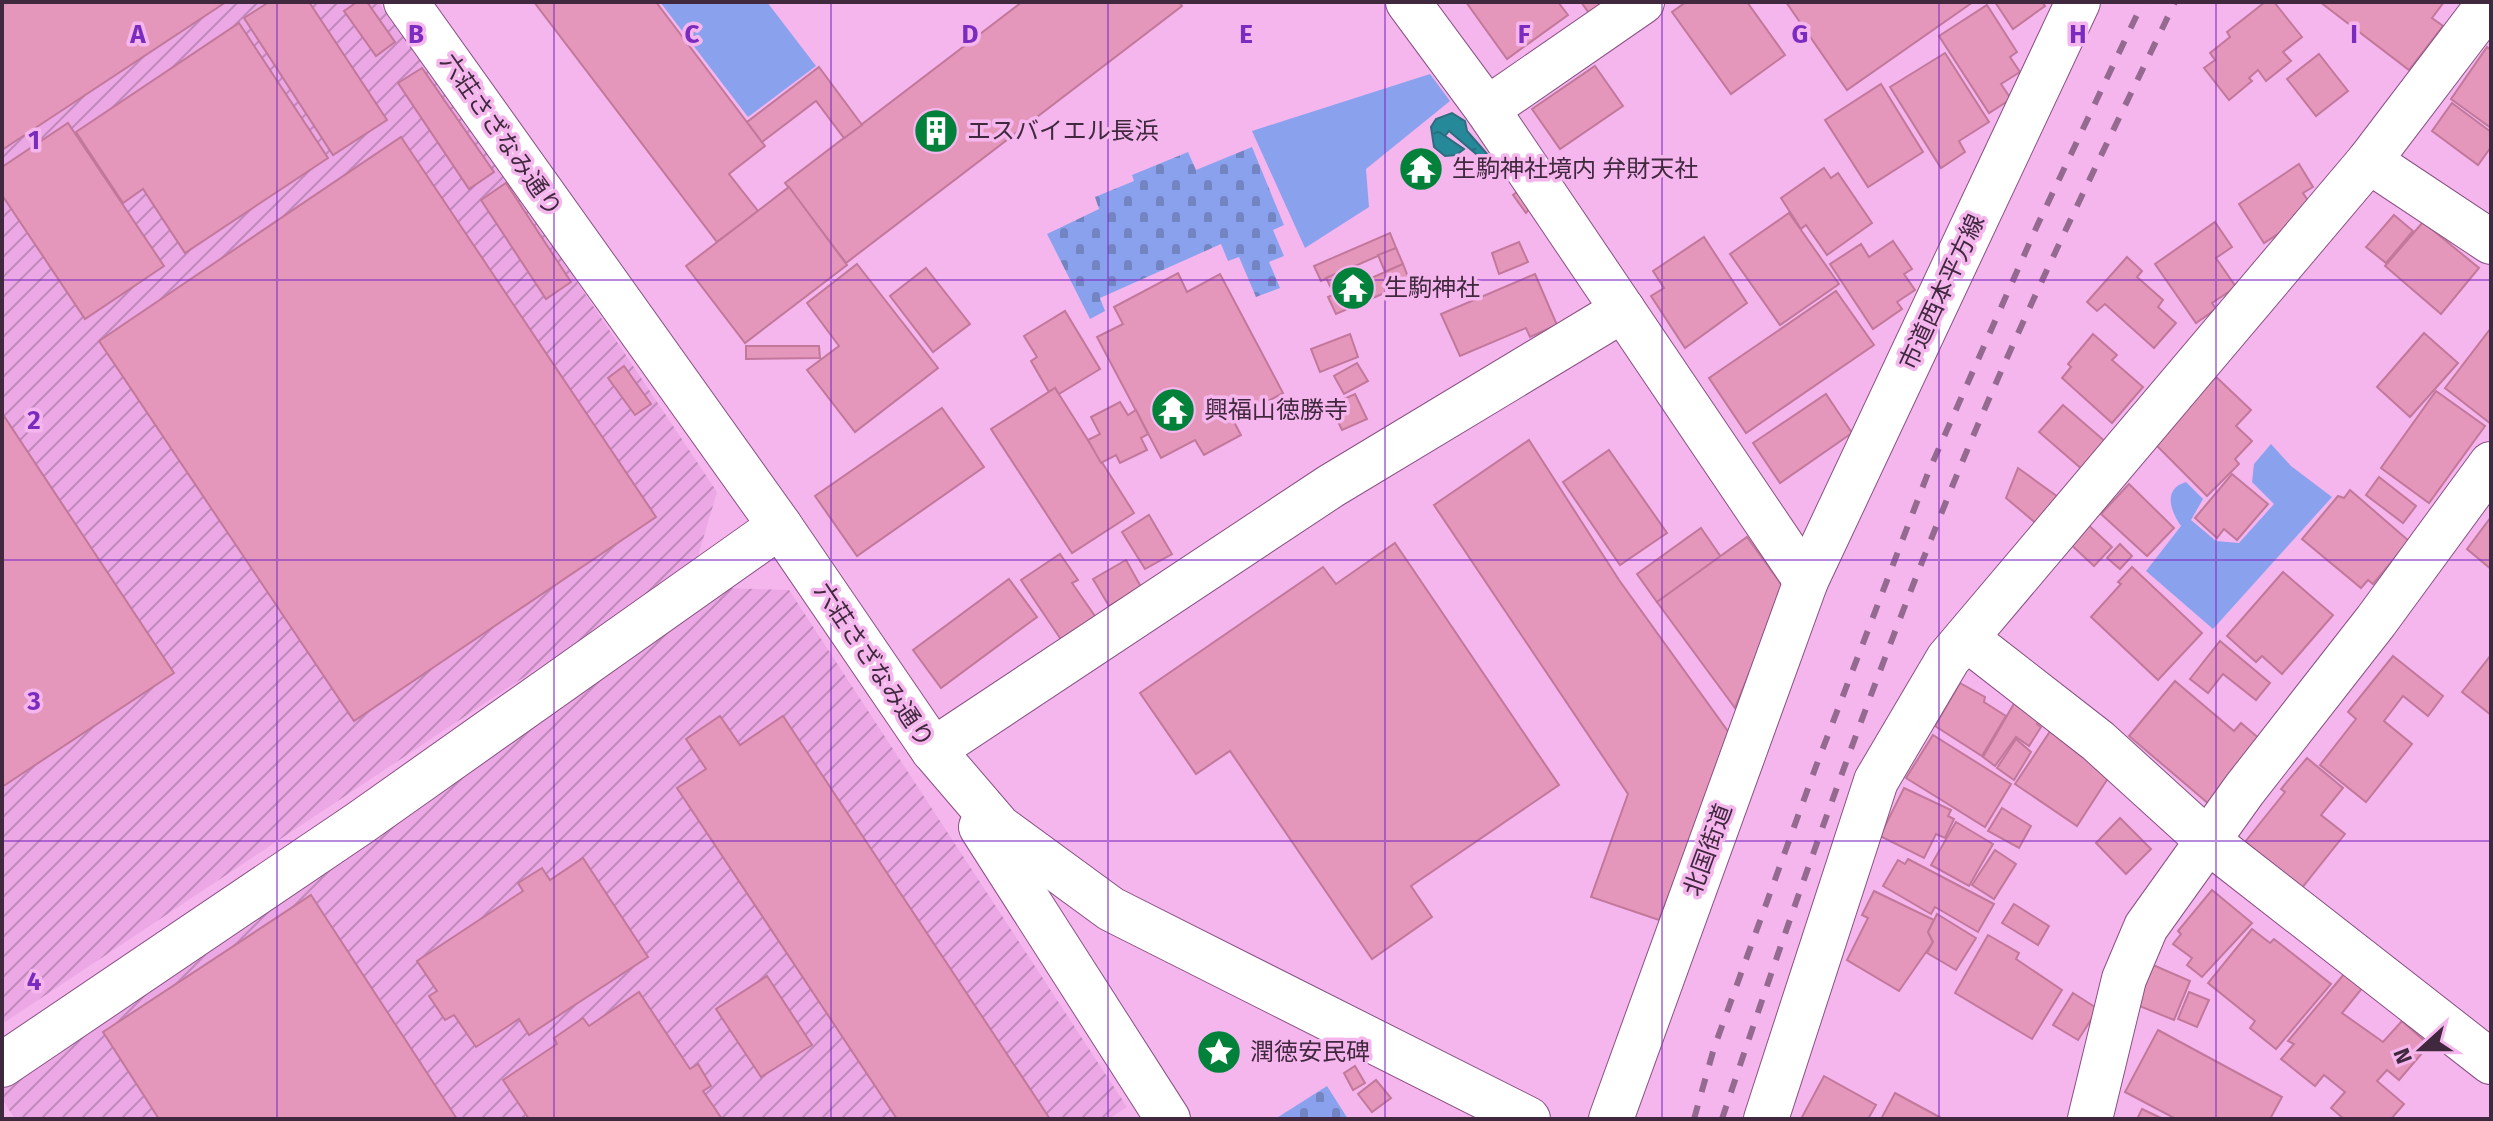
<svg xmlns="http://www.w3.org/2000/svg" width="2493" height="1121" font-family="'Fira Sans','Noto Sans JP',sans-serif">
  <defs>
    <pattern id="industrial-furrows" width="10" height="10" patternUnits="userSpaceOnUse" patternTransform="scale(2)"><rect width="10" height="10" fill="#eca8e5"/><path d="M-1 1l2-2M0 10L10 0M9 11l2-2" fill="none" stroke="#c189bb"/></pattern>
    <pattern id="cemetery-stones" width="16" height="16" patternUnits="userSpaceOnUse" patternTransform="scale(2)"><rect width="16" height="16" fill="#8aa2ee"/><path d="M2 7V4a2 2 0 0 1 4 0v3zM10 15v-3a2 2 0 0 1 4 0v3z" fill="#7284c2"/></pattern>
    <pattern id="water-ripples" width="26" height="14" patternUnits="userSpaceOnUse" patternTransform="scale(2)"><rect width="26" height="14" fill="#268999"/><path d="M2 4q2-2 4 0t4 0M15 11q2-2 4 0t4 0" fill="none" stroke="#22707e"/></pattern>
  </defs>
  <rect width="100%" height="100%" fill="#f5b6ee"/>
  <g fill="url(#industrial-furrows)">
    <polygon points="2,2 378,2 510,181 717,492 696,563 2,1024"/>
    <polygon points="725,588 789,590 1127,1107 1109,1119 15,1119 2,1099 2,1089 259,920 254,913"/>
  </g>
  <g fill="#8aa2ee">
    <polygon points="660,2 767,2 816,66 748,117"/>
    <polygon points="1430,74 1450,101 1366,169 1369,207 1305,248 1252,131"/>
    <path d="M2271,444L2291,466L2332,497L2213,629L2146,571L2181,526C2171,512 2162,489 2186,482L2203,499L2191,520L2216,541L2239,543L2274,504L2252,482L2254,464Z"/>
  </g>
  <g fill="url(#cemetery-stones)">
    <polygon points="1252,147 1284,225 1273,230 1284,256 1269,262 1280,288 1256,297 1239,257 1228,261 1221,244 1100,298 1105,311 1090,319 1047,234 1099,209 1095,197 1134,181 1132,175 1188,152 1196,170"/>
    <polygon points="1327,1086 1348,1119 1275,1119"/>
  </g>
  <polygon fill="url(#water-ripples)" stroke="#2e6c7e" stroke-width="2" points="1452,113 1465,121 1467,131 1488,155 1483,160 1449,131 1445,136 1464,149 1456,155 1445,156 1434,147 1431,127 1436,119"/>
  <g fill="#e497bb" stroke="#c2789b" stroke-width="2">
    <polygon points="2,2 226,2 2,150"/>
    <polygon points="269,2 309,2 387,120 333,155 244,18"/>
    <polygon points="357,2 367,2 395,42 376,56 344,11"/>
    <polygon points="534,2 656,2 765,146 729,174 758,211 717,242"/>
    <polygon points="1022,2 1179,2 1182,6 846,263 785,183"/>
    <polygon points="1466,2 1558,2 1568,15 1507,59"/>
    <polygon points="1581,2 1604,2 1589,13"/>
    <polygon points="1686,2 1747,2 1785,55 1731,94 1672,12"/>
    <polygon points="1786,2 1973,2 1847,90"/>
    <polygon points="1995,2 2042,2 2045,6 2013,29"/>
    <polygon points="2265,2 2274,2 2302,37 2283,52 2291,61 2266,81 2258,70 2249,78 2252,81 2229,100 2204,68 2215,60 2210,53 2230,37 2227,32"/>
    <polygon points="2320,2 2444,2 2432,18 2443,26 2409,70"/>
    <polygon points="1987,5 2017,52 2010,57 2020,72 2001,84 2011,99 1989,113 1939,36"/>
    <polygon points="239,23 328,158 185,253 143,189 123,203 76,132"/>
    <polygon points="2487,47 2491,50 2491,128 2451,99"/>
    <polygon points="1945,53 1989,122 1959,141 1965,152 1941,168 1890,87"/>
    <polygon points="2319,54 2348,91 2316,116 2287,79"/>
    <polygon points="1595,66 1623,106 1560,149 1532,109"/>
    <polygon points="819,67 862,125 844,138 816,101 762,142 747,122"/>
    <polygon points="422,68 494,172 469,189 398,83"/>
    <polygon points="1881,84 1923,152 1868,187 1825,120"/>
    <polygon points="2452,103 2491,132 2491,147 2478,165 2432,131"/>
    <polygon points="68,123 164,266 85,319 2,195 2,167"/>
    <polygon points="401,137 656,517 354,721 99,341"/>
    <polygon points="2299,164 2313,187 2303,193 2310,204 2294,215 2298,221 2264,243 2239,204"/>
    <polygon points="1824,168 1831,178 1838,173 1872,223 1827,255 1806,225 1801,229 1781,198"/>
    <polygon points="506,183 571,282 546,299 481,200"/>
    <polygon points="789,187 847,265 745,343 686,266"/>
    <polygon points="1517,192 1529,209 1526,213 1513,195"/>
    <polygon points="1789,213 1839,284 1780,325 1730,254"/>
    <polygon points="2394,215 2413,231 2386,263 2366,247"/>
    <polygon points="2215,222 2232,247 2216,258 2236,287 2212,303 2216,309 2196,323 2155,264"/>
    <polygon points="2423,222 2479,268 2441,314 2385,266"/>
    <polygon points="1390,233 1396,248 1321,281 1314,266"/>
    <polygon points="1704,237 1747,303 1685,348 1651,296 1664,288 1653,271"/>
    <polygon points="1893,241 1912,269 1904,274 1915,290 1897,302 1902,309 1873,329 1830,264 1861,244 1869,257"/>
    <polygon points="1519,242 1528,262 1499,274 1492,253"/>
    <polygon points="1396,248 1403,264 1385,272 1378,255"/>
    <polygon points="2127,257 2142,271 2137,277 2163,300 2158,307 2176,323 2154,348 2105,304 2097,311 2087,302"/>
    <polygon points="857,264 938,368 855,432 807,370 839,346 807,303"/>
    <polygon points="1403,264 1410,282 1336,314 1328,297"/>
    <polygon points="926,268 970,324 933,352 890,296"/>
    <polygon points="1178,273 1187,292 1220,274 1283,393 1233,420 1241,435 1204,455 1195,440 1161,458 1097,337 1123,324 1114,307"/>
    <polygon points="1335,274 1342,291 1334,294 1326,278"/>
    <polygon points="1535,274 1557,325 1530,337 1526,328 1460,356 1441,314"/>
    <polygon points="1836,291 1874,345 1746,433 1709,378"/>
    <polygon points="1065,311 1100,369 1059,394 1055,388 1049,392 1031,361 1037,357 1024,336"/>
    <polygon points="2491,328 2491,424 2445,388"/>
    <polygon points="2424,333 2458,363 2410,417 2377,387"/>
    <polygon points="1350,334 1358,357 1320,372 1311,349"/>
    <polygon points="2093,334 2117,355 2112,360 2143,387 2112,423 2062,378 2071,367 2068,364"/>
    <polygon points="746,346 819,346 820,358 746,359"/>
    <polygon points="1357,363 1368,381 1344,394 1334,376"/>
    <polygon points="624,366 651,404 635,415 608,378"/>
    <polygon points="2213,374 2251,410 2236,426 2252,441 2235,459 2239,464 2207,496 2154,443"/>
    <polygon points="1055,388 1134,513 1072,553 991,429"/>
    <polygon points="2436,391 2485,426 2429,503 2381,468"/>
    <polygon points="1355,394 1367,419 1342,430 1330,405"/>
    <polygon points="1826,394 1852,433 1780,483 1753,443"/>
    <polygon points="1120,402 1128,415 1136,410 1148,434 1141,438 1147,450 1120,463 1116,455 1101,463 1088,440 1100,434 1091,417"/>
    <polygon points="2063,405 2107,443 2083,470 2039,432"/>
    <polygon points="942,408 984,467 857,556 815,496"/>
    <polygon points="2,413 174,673 2,787"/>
    <polygon points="1529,440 1619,580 1732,737 1659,920 1591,897 1628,794 1434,505"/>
    <polygon points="1609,450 1667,533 1620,565 1563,482"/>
    <polygon points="2018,468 2058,497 2038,525 2006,498"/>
    <polygon points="2232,474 2268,504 2237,540 2224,529 2217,538 2195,518"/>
    <polygon points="2379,477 2416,506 2403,523 2366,495"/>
    <polygon points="2129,484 2174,528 2147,556 2101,514"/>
    <polygon points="2350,490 2409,541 2373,584 2368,580 2361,588 2302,539 2338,496 2344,498"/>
    <polygon points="1149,515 1172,554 1145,569 1122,532"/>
    <polygon points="2491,517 2491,569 2467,549"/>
    <polygon points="2084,521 2112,547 2094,566 2066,540"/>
    <polygon points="1701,528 1721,557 1657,602 1637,574"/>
    <polygon points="1747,537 1784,588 1735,708 1657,602"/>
    <polygon points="1395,543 1559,785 1411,886 1432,917 1372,959 1230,751 1196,774 1140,693 1323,567 1336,584"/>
    <polygon points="2120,544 2132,556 2120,569 2107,558"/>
    <polygon points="1060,554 1078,580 1072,583 1099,622 1064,644 1021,580"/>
    <polygon points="1126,560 1141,587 1109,606 1093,579"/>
    <polygon points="2132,567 2202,633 2158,680 2091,617 2121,584 2118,582"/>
    <polygon points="2283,572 2333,615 2282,674 2262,656 2256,662 2227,636"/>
    <polygon points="1009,579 1037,617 941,688 913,650"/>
    <polygon points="2220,641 2270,683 2256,700 2223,674 2208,693 2190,679"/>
    <polygon points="2491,655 2491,715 2462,692"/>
    <polygon points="2393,656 2443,696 2428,716 2403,696 2384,721 2412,744 2366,802 2320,765 2356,719 2348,712"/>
    <polygon points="2175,681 2234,731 2241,723 2262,741 2209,804 2129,736"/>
    <polygon points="1960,683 1985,697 1984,702 2006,716 1982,756 1935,726"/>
    <polygon points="2019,695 2045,712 2037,724 2041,727 2029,746 2016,737 1995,766 1983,757"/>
    <polygon points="720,716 740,745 783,716 1050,1119 897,1119 677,788 706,769 686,739"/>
    <polygon points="2051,730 2112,772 2077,826 2015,784"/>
    <polygon points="1933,735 2011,784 1985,827 1906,778"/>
    <polygon points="2016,739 2031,752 2014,780 1997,768"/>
    <polygon points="2307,758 2343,788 2321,815 2345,834 2301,889 2245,842 2285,792 2281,789"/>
    <polygon points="1904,788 1951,810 1948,816 1954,819 1945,838 1936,834 1924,858 1880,836"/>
    <polygon points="2002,808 2031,826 2019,848 1988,831"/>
    <polygon points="2120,818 2151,849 2126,874 2096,843"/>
    <polygon points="1956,822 1993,844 1969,886 1931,865"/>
    <polygon points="1995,850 2016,864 1994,899 1972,885"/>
    <polygon points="583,858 648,957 529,1035 519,1019 476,1047 454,1015 445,1020 429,996 437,991 417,961 523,891 518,883 542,868 550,880"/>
    <polygon points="1908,859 1994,904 1978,932 1935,907 1931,914 1883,886 1898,860 1905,864"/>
    <polygon points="2212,890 2252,923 2202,977 2187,965 2192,958 2173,944 2181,934 2178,931"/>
    <polygon points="1874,891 1934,920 1928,932 1933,942 1899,991 1847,960 1868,918 1862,915"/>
    <polygon points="311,895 457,1119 159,1119 103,1032"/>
    <polygon points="2014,904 2049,926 2038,945 2002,923"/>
    <polygon points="1937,914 1976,938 1956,970 1927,953 1933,942 1928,932"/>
    <polygon points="2252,929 2270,943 2274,939 2331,984 2276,1049 2250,1028 2255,1021 2208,983"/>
    <polygon points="1988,935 2019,953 2016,959 2062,990 2032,1039 1955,993"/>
    <polygon points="2153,965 2190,981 2174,1020 2137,1005"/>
    <polygon points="2350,967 2368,981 2342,1013 2383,1042 2402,1021 2429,1045 2399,1080 2387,1070 2377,1081 2404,1104 2391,1119 2344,1119 2331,1108 2345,1092 2324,1075 2315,1086 2281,1059 2294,1044 2288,1041"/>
    <polygon points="767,976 812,1045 761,1077 716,1009"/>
    <polygon points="639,992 690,1069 698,1064 711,1086 703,1091 722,1119 529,1119 503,1080 557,1044 554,1038 583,1018 589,1026"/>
    <polygon points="2189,992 2209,1000 2197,1027 2178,1019"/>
    <polygon points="2073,993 2098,1009 2078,1040 2053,1025"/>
    <polygon points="2158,1030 2282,1097 2270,1119 2176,1119 2125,1092"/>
    <polygon points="1355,1066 1365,1083 1353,1090 1344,1073"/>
    <polygon points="1824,1076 1876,1105 1868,1119 1801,1119"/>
    <polygon points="1376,1080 1391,1098 1372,1112 1358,1094"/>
    <polygon points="1895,1093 1943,1119 1881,1119"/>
    <polygon points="2142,1109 2163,1119 2137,1119"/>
  </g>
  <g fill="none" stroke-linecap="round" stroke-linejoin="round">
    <g stroke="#895184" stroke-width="46">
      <g id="minor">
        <polyline points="406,2 780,526 933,750 999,827 1111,909 1528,1119"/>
        <polyline points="1408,2 1487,109 1806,581"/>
        <polyline points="1487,109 1642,2"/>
        <polyline points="2369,161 2491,242"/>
        <polyline points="1967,639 2098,741 2208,841 2491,1062"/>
        <polyline points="933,750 1331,486 1623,310"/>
        <polyline points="981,827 1168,1119"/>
        <polyline points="2,1065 360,823 780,526"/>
        <polyline points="1611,1119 1806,581 2078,2"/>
        <polyline points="1766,1119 1876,781 1948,659 2369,161 2490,2"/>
        <polyline points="2090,1119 2124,979 2146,927 2244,790 2376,621 2491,464"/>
      </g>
    </g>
    <use href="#minor" stroke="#fff" stroke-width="44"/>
    <g stroke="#946a90" stroke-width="6" stroke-dasharray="14 14" stroke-linecap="butt">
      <polyline points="1694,1119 1714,1048 1815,769 1928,473 2037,226 2143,2"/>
      <path d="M1722,1119C1793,906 1868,694 1952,487C2019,322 2098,162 2175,2"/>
    </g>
  </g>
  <path fill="none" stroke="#7b2cbf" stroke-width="2" stroke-opacity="0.55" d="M277,2V1119M554,2V1119M831,2V1119M1108,2V1119M1385,2V1119M1662,2V1119M1939,2V1119M2216,2V1119M2,280H2491M2,560H2491M2,841H2491"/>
  <defs>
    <g id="building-disc" transform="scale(2.3)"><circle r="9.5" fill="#02813a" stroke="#f5b6ee"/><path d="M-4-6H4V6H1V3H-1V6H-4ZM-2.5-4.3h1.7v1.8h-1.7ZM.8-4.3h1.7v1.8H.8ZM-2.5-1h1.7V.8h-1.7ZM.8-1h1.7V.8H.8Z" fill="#fff"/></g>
    <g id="temple-disc" transform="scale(2.3)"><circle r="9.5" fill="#02813a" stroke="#f5b6ee"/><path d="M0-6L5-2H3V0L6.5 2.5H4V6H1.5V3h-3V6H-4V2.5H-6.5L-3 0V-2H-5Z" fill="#fff"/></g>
    <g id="sight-disc" transform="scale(2.3)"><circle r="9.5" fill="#02813a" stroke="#f5b6ee"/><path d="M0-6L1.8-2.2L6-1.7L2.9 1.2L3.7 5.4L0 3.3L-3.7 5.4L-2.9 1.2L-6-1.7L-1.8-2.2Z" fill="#fff"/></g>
  </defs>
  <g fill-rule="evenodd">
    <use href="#building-disc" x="936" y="131"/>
    <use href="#temple-disc" x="1421" y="169"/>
    <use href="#temple-disc" x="1353" y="288"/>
    <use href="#temple-disc" x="1173" y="410"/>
    <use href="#sight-disc" x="1219" y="1052"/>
  </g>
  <g text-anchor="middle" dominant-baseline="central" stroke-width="7" stroke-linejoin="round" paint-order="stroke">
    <g font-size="24" fill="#40283e" stroke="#f5b6ee" text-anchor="start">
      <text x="967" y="131">エスバイエル長浜</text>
      <text x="1452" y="169">生駒神社境内 弁財天社</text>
      <text x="1384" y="288">生駒神社</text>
      <text x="1204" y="410">興福山徳勝寺</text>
      <text x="1250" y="1052">潤徳安民碑</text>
    </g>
    <g font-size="24" fill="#40283e" stroke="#f5b6ee">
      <text transform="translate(501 135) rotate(55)">六荘さざなみ通り</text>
      <text transform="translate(1942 292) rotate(-65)">市道西本平方線</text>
      <text transform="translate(874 665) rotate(56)">六荘さざなみ通り</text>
      <text transform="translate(1708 850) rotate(-70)">北国街道</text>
    </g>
  </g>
  <g font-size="26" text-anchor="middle" font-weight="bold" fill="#7b2cbf" stroke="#f5b6ee" stroke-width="7" stroke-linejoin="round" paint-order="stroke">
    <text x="138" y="43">A</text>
    <text x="416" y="43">B</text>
    <text x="692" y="43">C</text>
    <text x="970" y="43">D</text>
    <text x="1246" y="43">E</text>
    <text x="1524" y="43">F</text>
    <text x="1800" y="43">G</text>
    <text x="2078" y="43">H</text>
    <text x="2354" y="43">I</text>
    <text x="34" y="149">1</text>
    <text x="34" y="429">2</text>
    <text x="34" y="710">3</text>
    <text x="34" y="990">4</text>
  </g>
  <rect width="2493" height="1121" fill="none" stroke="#40283e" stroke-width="8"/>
  <g transform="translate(2421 1049) rotate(249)" stroke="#f5b6ee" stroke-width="6" paint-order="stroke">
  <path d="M0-6L14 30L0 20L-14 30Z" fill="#40283e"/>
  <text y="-12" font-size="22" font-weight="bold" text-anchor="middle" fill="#40283e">N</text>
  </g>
</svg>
